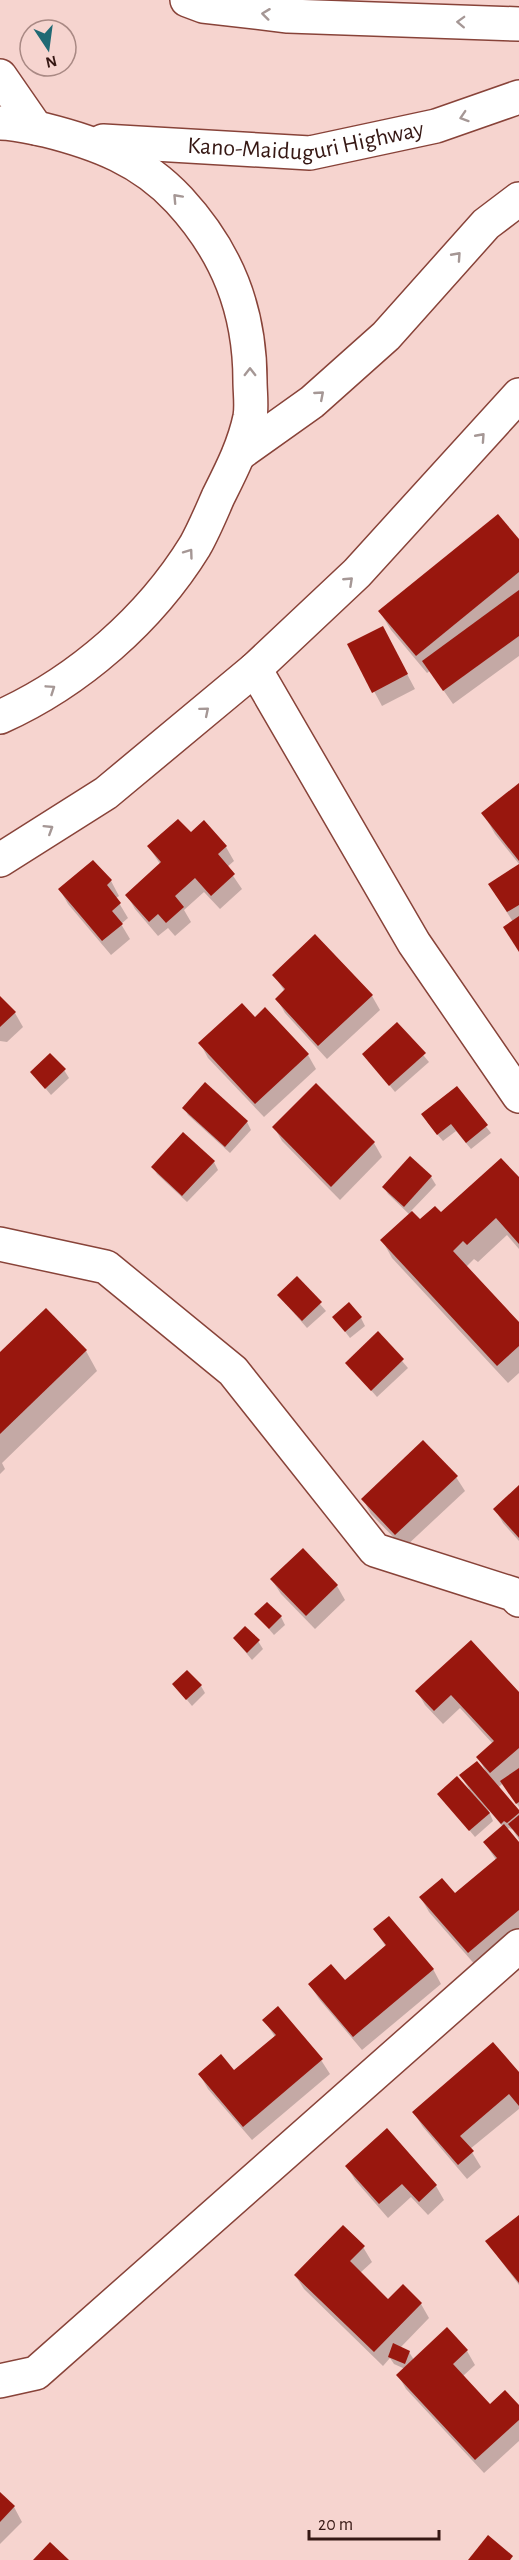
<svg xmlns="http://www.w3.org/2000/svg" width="519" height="2560" font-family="'Alegreya Sans',sans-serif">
  <rect width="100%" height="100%" fill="#f6d4cf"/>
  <g fill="#0003">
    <polygon points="519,542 519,656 453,704 430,671 427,673 391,630 380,612"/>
    <polygon points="390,642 415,689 382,706 349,645"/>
    <polygon points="519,785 519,864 495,834 483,813"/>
    <polygon points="191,834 226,847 234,861 227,867 242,889 220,909 204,892 184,910 191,922 175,936 168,928 158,936 135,909 127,895 160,864 149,847"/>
    <polygon points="93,862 111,881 119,896 116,898 128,918 121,924 130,939 111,955 68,904 60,890"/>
    <polygon points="519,865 519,951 513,922 490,885"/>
    <polygon points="274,975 372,996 380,1010 327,1059 285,1013 277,999 285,992"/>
    <polygon points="0,998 15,1013 23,1027 7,1042 0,1041"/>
    <polygon points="255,1019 308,1055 316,1069 264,1117 208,1058 200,1043"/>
    <polygon points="397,1024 429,1062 395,1092 364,1054"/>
    <polygon points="64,1070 69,1078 51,1095 32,1072"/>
    <polygon points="316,1085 374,1143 382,1157 340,1200 282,1141 274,1127"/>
    <polygon points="456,1088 491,1133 471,1149 456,1131 443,1141 427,1122"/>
    <polygon points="184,1108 247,1122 251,1130 230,1153 188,1115"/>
    <polygon points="410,1158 431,1177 436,1185 411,1211 420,1221 441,1214 519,1179 519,1249 507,1235 478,1262 474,1259 466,1267 519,1324 519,1373 508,1383 392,1258 382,1240 410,1215 388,1194 384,1187"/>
    <polygon points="214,1162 218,1170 187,1202 157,1174 153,1167"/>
    <polygon points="297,1278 326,1311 307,1328 279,1296"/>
    <polygon points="334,1317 361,1318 365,1326 350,1338"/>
    <polygon points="378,1333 408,1368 377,1397 347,1363"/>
    <polygon points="86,1351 97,1371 2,1463 5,1469 0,1474 0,1354"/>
    <polygon points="456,1477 465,1491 404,1548 371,1514 363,1499"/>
    <polygon points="519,1487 519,1541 503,1523 495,1509"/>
    <polygon points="303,1550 337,1586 345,1600 315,1629 281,1594 272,1580"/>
    <polygon points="256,1614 281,1617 285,1625 274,1635"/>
    <polygon points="235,1639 258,1641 263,1649 252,1660"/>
    <polygon points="174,1684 201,1686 205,1693 192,1706"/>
    <polygon points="417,1691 519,1695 519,1807 503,1783 498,1788 519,1812 519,1840 513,1830 509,1828 507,1830 519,1844 519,1931 477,1967 429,1912 421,1898 454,1896 496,1860 485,1843 503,1827 488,1809 493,1821 475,1837 439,1794 469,1789 461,1776 486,1772 478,1757 493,1744 460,1708 443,1724 425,1705"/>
    <polygon points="375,1930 433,1969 441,1984 362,2050 319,1999 310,1985 345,1982 386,1947"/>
    <polygon points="264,2020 321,2060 330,2074 252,2140 208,2089 200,2075 234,2072 275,2037"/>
    <polygon points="519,2074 519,2109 470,2149 481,2167 467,2179 423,2127 414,2113"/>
    <polygon points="387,2131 436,2186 444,2200 428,2215 411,2197 388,2218 355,2180 347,2166"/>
    <polygon points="519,2216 519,2285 487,2242"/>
    <polygon points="363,2247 372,2262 360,2273 388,2301 421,2304 429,2318 400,2348 409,2352 414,2360 467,2351 475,2365 463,2376 490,2406 519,2407 519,2441 484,2473 406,2389 398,2375 405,2369 394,2364 390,2358 383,2366 304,2289 295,2275"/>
    <polygon points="0,2494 14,2507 22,2522 0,2544"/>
  </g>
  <g fill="#99170e">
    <polygon points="498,514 519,539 519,572 416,656 378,611"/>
    <polygon points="519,590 519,636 443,691 422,661"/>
    <polygon points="383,626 408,674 372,693 347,644"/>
    <polygon points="519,783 519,861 481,813"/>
    <polygon points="178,819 191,832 204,820 227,846 218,854 235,874 211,896 195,878 175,896 184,907 166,923 158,914 149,922 125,895 161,862 147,846"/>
    <polygon points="93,860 112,880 107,885 121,903 112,911 123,924 102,941 58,889"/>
    <polygon points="519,864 519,905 507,912 488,884"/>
    <polygon points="519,916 519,952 503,927"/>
    <polygon points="315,934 373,995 318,1046 275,999 285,989 272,975"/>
    <polygon points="0,996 16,1012 0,1027"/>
    <polygon points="242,1003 255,1017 265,1007 309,1054 255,1104 198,1043"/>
    <polygon points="397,1022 426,1053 389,1086 362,1054"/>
    <polygon points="50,1053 66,1069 45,1089 30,1072"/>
    <polygon points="205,1082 248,1121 225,1147 182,1108"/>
    <polygon points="316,1083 375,1142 331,1187 272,1127"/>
    <polygon points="457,1086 488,1125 466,1143 451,1124 437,1135 421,1114"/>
    <polygon points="183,1132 215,1161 182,1196 151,1167"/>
    <polygon points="410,1156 432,1176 404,1207 382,1187"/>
    <polygon points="501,1158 519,1177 519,1244 496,1218 467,1245 463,1241 453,1251 519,1322 519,1346 497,1366 380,1240 412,1211 420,1219 435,1206 441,1212"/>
    <polygon points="297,1276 322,1302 302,1321 277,1295"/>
    <polygon points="349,1302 362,1317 345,1332 332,1317"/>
    <polygon points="46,1308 87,1350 0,1434 0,1352"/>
    <polygon points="378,1331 404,1359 371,1391 345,1363"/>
    <polygon points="423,1440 458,1476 395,1535 361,1499"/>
    <polygon points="519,1485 519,1538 493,1509"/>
    <polygon points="303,1548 338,1585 306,1616 270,1579"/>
    <polygon points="267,1602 282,1616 269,1629 254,1614"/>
    <polygon points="245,1626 260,1640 247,1653 233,1638"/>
    <polygon points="471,1640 519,1692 519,1748 490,1773 476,1757 494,1741 451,1695 434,1711 415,1691"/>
    <polygon points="187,1670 202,1685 186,1700 172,1684"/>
    <polygon points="477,1761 519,1810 519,1813 507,1823 504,1821 501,1824 459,1775"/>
    <polygon points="519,1768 519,1802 516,1804 500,1781"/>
    <polygon points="457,1776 490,1813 469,1831 437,1794"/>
    <polygon points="519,1815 519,1837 508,1824"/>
    <polygon points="504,1824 519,1842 519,1910 468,1953 419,1897 442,1878 455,1893 497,1858 483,1842"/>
    <polygon points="389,1916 434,1969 353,2037 308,1984 331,1964 345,1980 386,1945 373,1929"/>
    <polygon points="278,2006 323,2059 243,2127 198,2074 221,2054 234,2070 276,2035 262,2020"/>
    <polygon points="493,2042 519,2072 519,2106 509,2094 460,2136 474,2151 458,2165 412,2112"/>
    <polygon points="387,2128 437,2185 419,2202 402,2184 379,2204 345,2166"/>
    <polygon points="519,2215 519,2283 485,2241"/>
    <polygon points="343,2225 365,2246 350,2261 388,2299 403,2284 422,2303 374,2352 294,2275"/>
    <polygon points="447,2327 468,2350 453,2364 490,2404 505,2390 519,2405 519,2420 475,2460 396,2375"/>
    <polygon points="393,2343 410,2351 405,2364 388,2357"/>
    <polygon points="0,2492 15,2506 0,2522"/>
    <polygon points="488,2535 513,2556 510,2560 468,2560"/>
    <polygon points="50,2542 69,2560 33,2560"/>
  </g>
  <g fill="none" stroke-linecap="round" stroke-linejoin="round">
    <g stroke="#884339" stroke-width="36">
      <g id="minor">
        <polyline points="255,669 414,943 519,1096"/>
        <polyline points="0,1244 106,1267 233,1371 375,1550 513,1594 519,1600"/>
        <polyline points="0,2381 36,2373 519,1946"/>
      </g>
    </g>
    <g stroke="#884339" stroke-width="36">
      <polyline id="primary" points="0,76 36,128"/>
    </g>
    <g stroke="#884339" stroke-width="36">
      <g id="trunk">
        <polyline points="187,0 203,6 288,16 519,24"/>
        <path d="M0,123C15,123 30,127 45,130C97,143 142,160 179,200C227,252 250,310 250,381C250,392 252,406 250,417C244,446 231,471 218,497C211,513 204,530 195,546C150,619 78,682 0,717"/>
        <path id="s1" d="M103,141L310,153L436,126L519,97"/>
        <polyline points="239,454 312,402 386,336 486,224 519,199"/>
        <polyline points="0,860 106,793 255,669 357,573 519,395"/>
      </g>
    </g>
    <use href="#minor" stroke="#fff" stroke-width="33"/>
    <use href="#primary" stroke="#fff" stroke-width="33"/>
    <use href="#trunk" stroke="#fff" stroke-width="33"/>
  </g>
  <defs><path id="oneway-chevron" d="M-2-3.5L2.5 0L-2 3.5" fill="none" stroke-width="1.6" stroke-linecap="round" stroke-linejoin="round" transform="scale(1.5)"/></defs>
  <g stroke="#a59795">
    <use href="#oneway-chevron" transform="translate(266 14) rotate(-173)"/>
    <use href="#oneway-chevron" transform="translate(461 22) rotate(-178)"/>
    <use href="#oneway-chevron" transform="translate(464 117) rotate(162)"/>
    <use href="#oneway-chevron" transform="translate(177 198) rotate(-133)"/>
    <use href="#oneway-chevron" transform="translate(457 256) rotate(-48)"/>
    <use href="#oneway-chevron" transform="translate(250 372) rotate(-90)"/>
    <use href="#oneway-chevron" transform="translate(320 395) rotate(-41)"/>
    <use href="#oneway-chevron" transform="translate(481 437) rotate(-48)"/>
    <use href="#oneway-chevron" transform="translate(189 553) rotate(-54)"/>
    <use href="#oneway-chevron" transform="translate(349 581) rotate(-43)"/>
    <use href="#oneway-chevron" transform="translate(51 689) rotate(-34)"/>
    <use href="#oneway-chevron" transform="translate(205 711) rotate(-40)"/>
    <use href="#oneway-chevron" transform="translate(49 829) rotate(-32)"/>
  </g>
  <g text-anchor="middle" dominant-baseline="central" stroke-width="6" stroke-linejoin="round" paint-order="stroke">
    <g font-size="24" fill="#361814" stroke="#f6d4cf">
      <text stroke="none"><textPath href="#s1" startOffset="204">Kano-Maiduguri Highway</textPath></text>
    </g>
  </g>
  <g transform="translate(48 48) rotate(167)"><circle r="28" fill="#f6d4cf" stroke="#a98984" stroke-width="1.5"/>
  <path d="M0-4.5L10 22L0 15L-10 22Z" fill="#206974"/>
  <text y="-9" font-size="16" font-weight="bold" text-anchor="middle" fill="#361814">N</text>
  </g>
  <path d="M309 2530v9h130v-9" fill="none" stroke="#361814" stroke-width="3"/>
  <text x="318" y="2530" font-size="18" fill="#361814" stroke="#f6d4cf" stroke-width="4.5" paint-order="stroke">20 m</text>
</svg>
